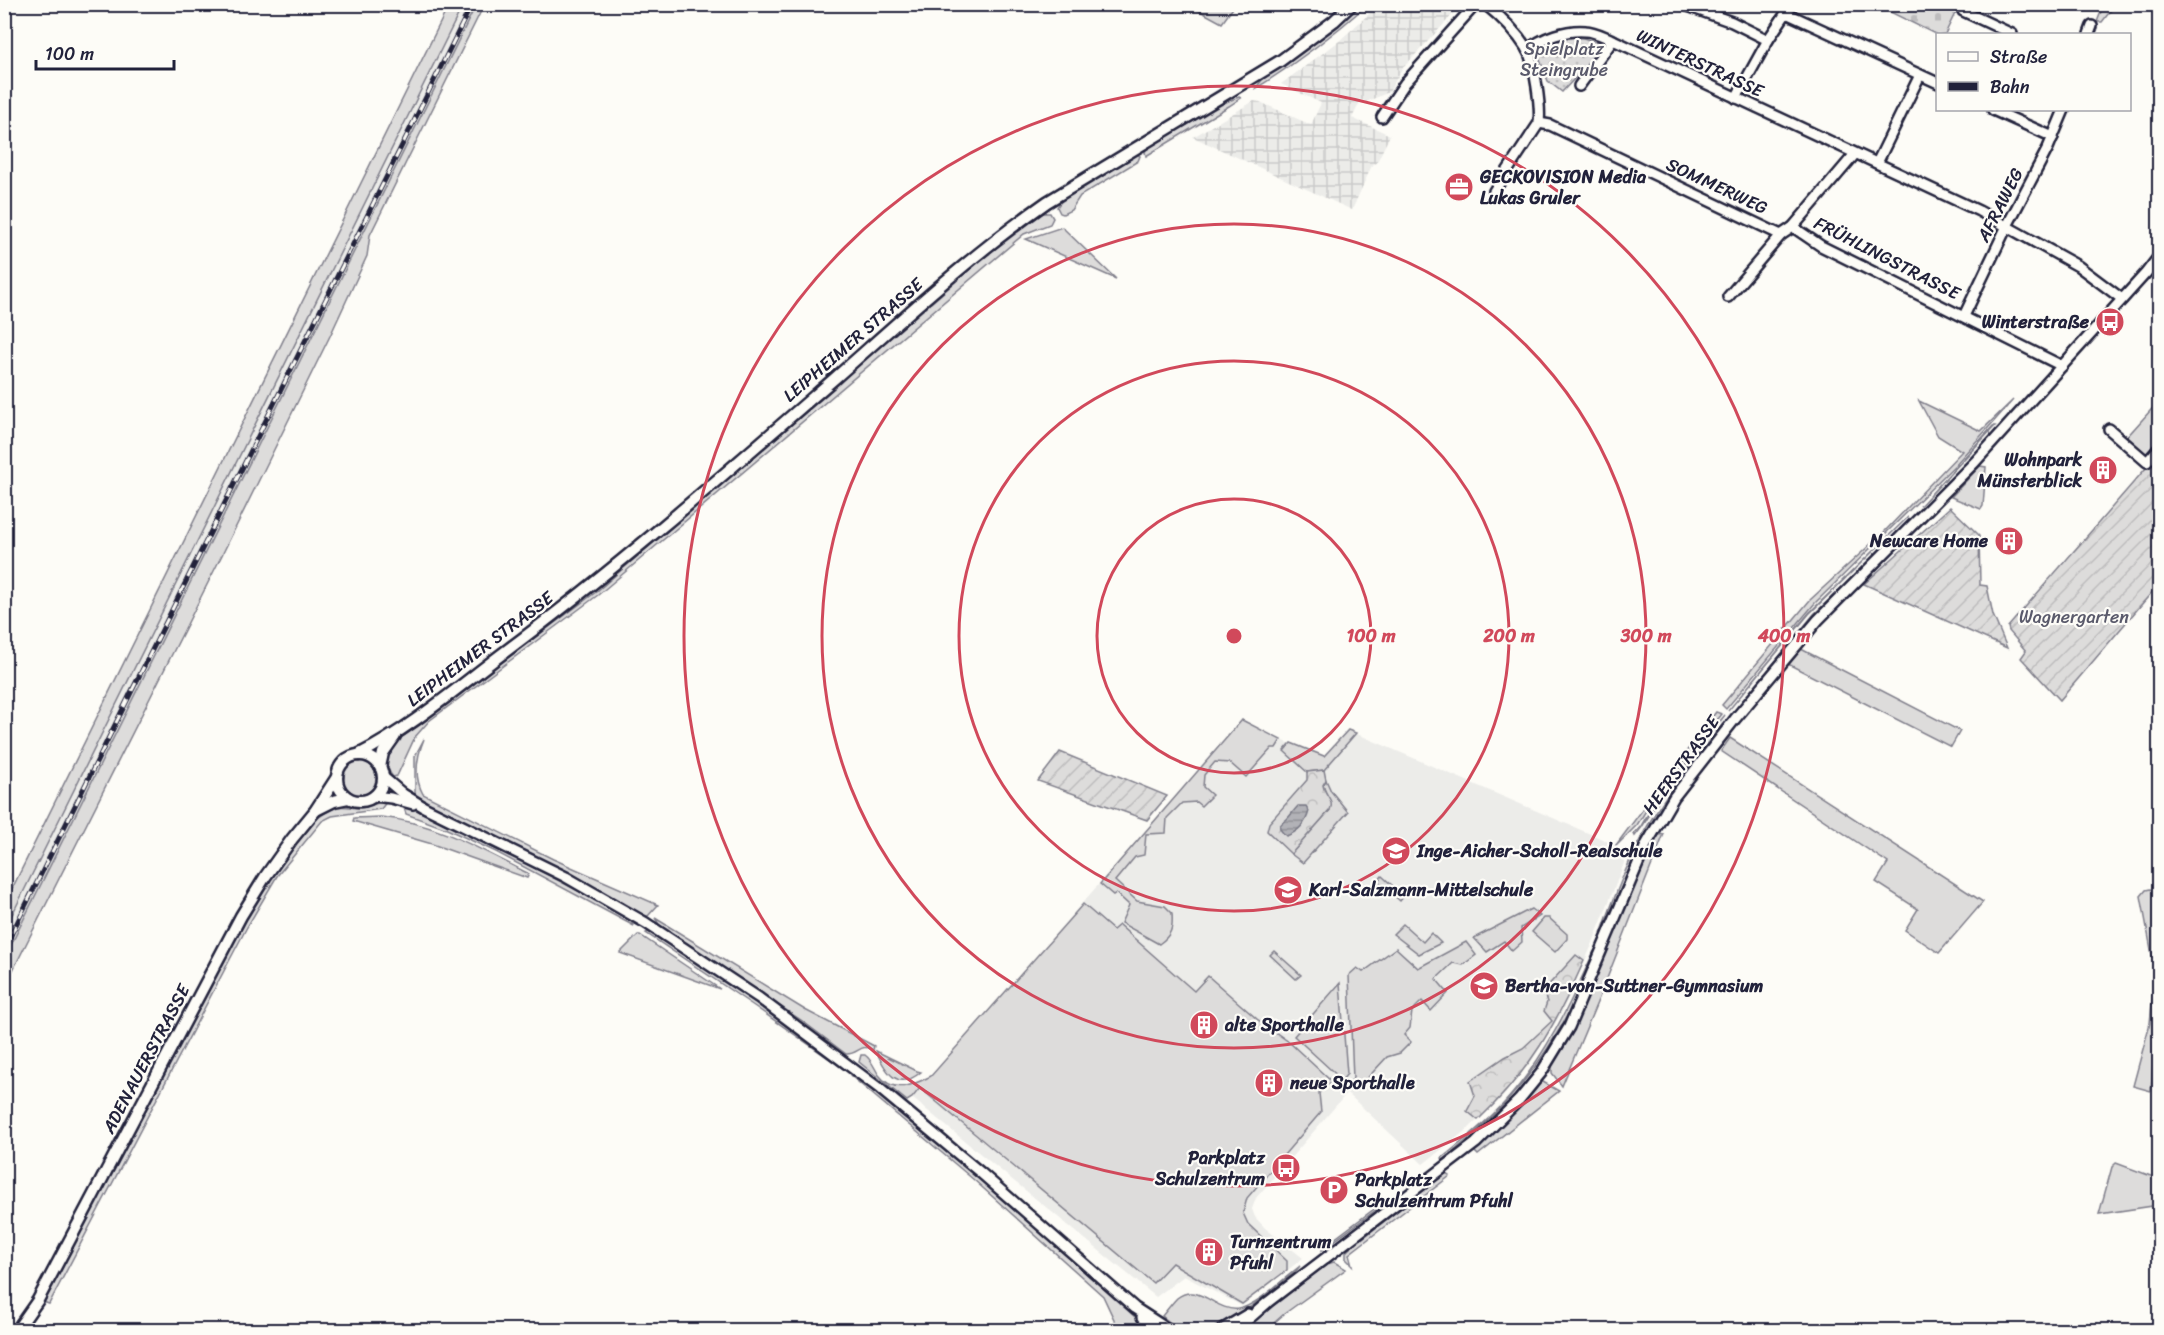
<svg xmlns="http://www.w3.org/2000/svg" width="2164" height="1335" font-family="Sriracha,sans-serif">
  <defs>
    <pattern id="industrial-grid" width="8" height="8" patternUnits="userSpaceOnUse" patternTransform="scale(1.5)"><rect width="8" height="8" fill="#ecece9"/><path d="M0 4h8M4 0v8" fill="none" stroke="#cacac9"/></pattern>
    <pattern id="forest-crowns" width="20" height="18" patternUnits="userSpaceOnUse" patternTransform="scale(1.5)"><rect width="20" height="18" fill="#dddcdb"/><path d="M2 6a3 3 0 1 1 6 0M12 15a3 3 0 1 1 6 0" fill="none" stroke="#bdbcbd"/></pattern>
    <pattern id="cemetery-stones" width="16" height="16" patternUnits="userSpaceOnUse" patternTransform="scale(1.5)"><rect width="16" height="16" fill="#dddcdb"/><path d="M2 7V4a2 2 0 0 1 4 0v3zM10 15v-3a2 2 0 0 1 4 0v3z" fill="#bdbcbd"/></pattern>
    <pattern id="park-dots" width="8" height="8" patternUnits="userSpaceOnUse" patternTransform="scale(1.5)"><rect width="8" height="8" fill="#dddcdb"/><path d="M2 2h.1M6 6h.1" fill="none" stroke="#bdbcbd" stroke-width="1.8" stroke-linecap="round"/></pattern>
    <pattern id="garden-furrows" width="10" height="10" patternUnits="userSpaceOnUse" patternTransform="scale(1.5)"><rect width="10" height="10" fill="#dddcdb"/><path d="M-1 1l2-2M0 10L10 0M9 11l2-2" fill="none" stroke="#bdbcbd"/></pattern>
    <pattern id="water-rules" width="6" height="5" patternUnits="userSpaceOnUse" patternTransform="scale(1.5)"><rect width="6" height="5" fill="#b2b2b7"/><path d="M0 2.5h6" fill="none" stroke="#909096"/></pattern>
  </defs>
  <rect width="100%" height="100%" fill="#fdfcf7"/>
  <filter id="ink" filterUnits="userSpaceOnUse"><feTurbulence type="fractalNoise" baseFrequency=".0167" numOctaves="2"/><feDisplacementMap in="SourceGraphic" scale="12" xChannelSelector="R" yChannelSelector="G"/><feConvolveMatrix kernelMatrix="1 2 1 2 8 2 1 2 1" color-interpolation-filters="sRGB"/></filter>
  <g filter="url(#ink)">
    <g fill="#ecece9">
      <polygon points="463,5 476,5 5,957 5,929"/>
      <polygon points="1242,720 1281,740 1324,756 1348,730 1616,845 1626,858 1592,945 1561,1014 1533,1059 1501,1099 1469,1128 1423,1164 1347,1093 1256,1198 1252,1209 1255,1217 1265,1228 1303,1258 1242,1306 1184,1276 1156,1297 912,1098"/>
    </g>
    <polygon fill="url(#industrial-grid)" points="1380,4 1454,5 1457,10 1402,69 1389,92 1366,102 1361,100 1352,118 1390,135 1376,164 1373,163 1352,210 1193,137 1254,101 1260,102 1311,125 1321,103 1281,84 1338,42"/>
    <g fill="#dddcdb" stroke="#807f8b" stroke-width="1.5">
      <polygon points="2104,4 2115,5 2102,22 2097,22"/>
      <polygon points="449,5 463,5 5,929 5,903"/>
      <polygon points="476,5 484,5 370,235 367,256 330,336 223,553 5,986 5,957"/>
      <polygon points="1189,5 1235,5 1222,23"/>
      <path d="M1360,5H1367C1332,36 1295,64 1255,89L1262,80L1335,27Z"/>
      <polygon points="1239,97 1241,98 1229,106 1146,156 1145,152 1147,148 1226,102"/>
      <polygon points="1137,154 1140,156 1138,161 1080,196 1071,210 1063,214 1060,213 1057,207 1062,200"/>
      <path d="M1043,213H1050L1053,218L1050,224L1024,234L598,595L429,721L415,737L397,776L393,777C383,765 387,752 397,741L596,592L982,259Z"/>
      <polygon points="1062,227 1116,279 1026,239"/>
      <polygon points="2013,400 1955,465 1815,603 1726,709 1722,705 1810,600 1885,531 1962,451 1938,436 1919,401 1981,431"/>
      <polygon points="2159,401 2159,442 2151,451 2144,454 2125,439"/>
      <polygon points="1993,426 1995,426 1920,506"/>
      <polygon points="1980,466 1986,467 1983,506 1981,509 1951,497"/>
      <polygon points="1908,517 1809,614 1728,711 1809,613"/>
      <polygon points="1914,518 1816,616 1735,711 1814,614"/>
      <polygon points="1801,649 1960,731 1951,747 1788,664"/>
      <polygon points="1716,712 1722,714 1652,801 1637,825 1617,845 1616,845"/>
      <polygon points="1725,715 1660,798 1642,827 1635,836 1634,834 1641,826 1658,797"/>
      <path d="M1242,720L1281,740L1276,748H1272L1246,777L1230,763L1215,762L1204,775L1203,787L1212,795L1201,806L1196,802L1182,803L1167,818L1166,833L1146,834L1144,855L1135,857L1115,881L1137,901L1165,906L1172,913C1173,928 1172,935 1159,944L1121,923L1129,905L1116,893L1113,895L1100,884Z"/>
      <path d="M1726,720L1728,722L1689,770L1652,822L1630,867L1601,934C1615,895 1630,855 1651,820C1672,784 1700,752 1726,720Z"/>
      <polygon points="1348,730 1356,733 1324,770 1307,772 1284,751 1291,743 1324,756"/>
      <polygon points="1730,738 1983,902 1939,953 1905,930 1918,909 1876,882 1888,863 1721,751"/>
      <path d="M424,739C417,756 413,776 423,794L553,859L658,905L648,916L642,915L550,863L418,798L415,793V756Z"/>
      <circle cx="359" cy="778" r="17"/>
      <path d="M1326,780L1331,791L1348,812L1303,863L1291,854L1330,810C1330,797 1326,797 1323,785Z"/>
      <path d="M387,801L381,809L332,816L322,821L277,876L247,927L49,1304L43,1302L241,925C261,893 300,819 337,807C345,805 352,808 360,808C369,807 377,802 387,801Z"/>
      <path d="M408,806C484,842 558,878 630,920L634,926L496,852L447,829L406,814L404,808Z"/>
      <path d="M381,817C434,822 482,850 529,874L527,878L432,844L353,821L354,818Z"/>
      <polygon points="1664,834 1604,986 1562,1086 1552,1073 1552,1064 1569,1037 1594,983 1628,895 1656,836"/>
      <polygon points="1382,876 1404,896 1400,901 1378,881"/>
      <polygon points="2150,889 2160,894 2159,973 2151,1091 2133,1086 2150,1023 2155,971 2141,896 2146,890"/>
      <path d="M1083,904L1113,930L1119,925L1194,991L1208,976L1257,1019L1289,1042L1331,1081L1319,1093L1321,1112L1247,1198L1243,1213L1248,1224L1287,1261V1270L1242,1304L1172,1263L1153,1283L920,1088L912,1098L907,1101L859,1062L861,1055H865C872,1060 874,1068 879,1075C894,1095 913,1085 931,1076Z"/>
      <polygon points="1531,909 1540,916 1521,928 1522,942 1512,951 1504,941 1487,952 1474,938"/>
      <path d="M655,918L805,1010L874,1046L873,1050C861,1042 858,1055 846,1054L801,1020L660,926Z"/>
      <polygon points="1544,918 1549,918 1567,934 1567,939 1555,952 1532,932"/>
      <polygon points="1403,924 1423,942 1431,933 1441,943 1419,954 1393,934"/>
      <polygon points="648,932 655,935 756,1002 843,1066 844,1069 754,1006 646,933"/>
      <polygon points="638,935 640,935 720,989 620,953"/>
      <polygon points="1466,942 1476,955 1463,965 1453,963 1436,979 1448,993 1431,1011 1422,1001 1412,1011 1410,1028 1404,1035 1411,1042 1400,1053 1387,1057 1361,1085 1352,1087 1348,1084 1353,1079 1349,975 1357,968 1363,972 1396,948 1418,968"/>
      <polygon points="1274,951 1301,975 1296,979 1270,955"/>
      <path d="M1594,951C1592,966 1584,980 1578,994C1546,1062 1502,1114 1443,1160L1442,1158C1464,1140 1486,1123 1505,1102C1545,1058 1570,1004 1594,951Z"/>
      <polygon points="1340,983 1347,1074 1342,1080 1294,1036"/>
      <path d="M876,1051L917,1071L921,1072C897,1092 886,1072 876,1051Z"/>
      <polygon points="851,1076 856,1076 977,1176 1144,1325 1139,1330 1119,1330 1103,1296 974,1180"/>
      <polygon points="1543,1082 1559,1091 1478,1155 1473,1150 1538,1083"/>
      <polygon points="2116,1163 2159,1179 2159,1205 2099,1214 2112,1167"/>
      <polygon points="1446,1173 1450,1176 1349,1254 1352,1265 1346,1259 1346,1252 1349,1249"/>
      <polygon points="1377,1204 1380,1207 1322,1250 1322,1248 1374,1209"/>
      <polygon points="1334,1262 1346,1269 1284,1314 1266,1330 1242,1330 1327,1264"/>
      <path d="M1300,1266L1295,1272C1280,1284 1228,1328 1212,1330C1192,1334 1176,1329 1162,1316C1167,1310 1172,1303 1177,1298C1198,1281 1216,1312 1238,1309C1257,1306 1284,1278 1300,1266Z"/>
    </g>
    <g fill="url(#forest-crowns)" stroke="#807f8b" stroke-width="1.5">
      <path d="M1324,770L1326,780L1323,785C1325,796 1335,800 1330,810L1291,854L1267,831L1269,823L1307,780V772Z"/>
      <path d="M1576,955L1584,961C1555,1026 1530,1071 1478,1120L1467,1111L1475,1096L1470,1081L1505,1057L1523,1048L1552,1021L1544,1011L1547,1002L1543,991Z"/>
    </g>
    <polygon fill="url(#cemetery-stones)" stroke="#807f8b" stroke-width="1.5" points="1884,4 1959,4 1959,5 1945,34 1937,35 1882,8"/>
    <path fill="url(#park-dots)" stroke="#807f8b" stroke-width="1.5" d="M1569,37L1583,38L1605,44L1579,77L1575,78L1562,92L1548,81L1537,52C1546,44 1556,40 1569,37Z"/>
    <g fill="url(#garden-furrows)" stroke="#807f8b" stroke-width="1.5">
      <polygon points="2159,453 2159,584 2060,700 2021,658 2026,651 2009,631 2008,627"/>
      <polygon points="1950,507 1979,535 1980,585 1987,586 1993,615 2007,648 1864,584"/>
      <polygon points="1060,752 1167,796 1147,820 1038,781"/>
    </g>
    <path fill="url(#water-rules)" stroke="#787885" stroke-width="1.5" d="M1298,806H1306L1309,811C1306,823 1298,832 1286,836C1276,827 1279,825 1287,819C1291,815 1294,810 1298,806Z"/>
    <g fill="none" stroke-linecap="round" stroke-linejoin="round">
      <g stroke="#22223b" stroke-width="14">
        <g id="minor">
          <path d="M1485,4C1500,16 1517,33 1527,49C1535,64 1541,107 1539,123L1494,191"/>
          <polyline points="1682,4 1732,22 1768,40"/>
          <polyline points="1963,11 2012,34"/>
          <polyline points="1786,13 1938,83"/>
          <polyline points="2089,34 2092,26"/>
          <path d="M1527,50C1542,38 1566,29 1586,31C1594,31 1605,37 1613,40L1979,211L2078,266L2122,299"/>
          <polyline points="1579,86 1613,40"/>
          <polyline points="1736,98 1768,40 1792,4"/>
          <polyline points="1993,110 2053,137"/>
          <polyline points="1382,117 1405,83 1476,4"/>
          <polyline points="1539,123 1550,125 1781,235"/>
          <polyline points="1877,163 1920,75"/>
          <polyline points="1793,227 1821,246 2062,366"/>
          <polyline points="1728,297 1781,235 1793,227 1855,154"/>
          <polyline points="1964,316 2007,226 2048,148 2064,110"/>
          <polyline points="2109,429 2147,462 2160,447"/>
          <polyline points="383,777 403,794 424,807 566,877 646,923 759,998 880,1089 981,1173 1135,1308 1169,1330"/>
          <polyline points="374,796 391,798 413,804"/>
          <polyline points="1142,1317 1153,1330"/>
          <polyline points="1221,1330 1248,1314"/>
          <polyline points="1236,1330 1268,1302 1476,1143 1519,1100 1541,1073 1569,1027 1646,845 1674,797 1735,719 1818,620 1975,462 2146,273 2160,255"/>
        </g>
      </g>
      <g stroke="#22223b" stroke-width="15">
        <g id="major">
          <path d="M358,755C411,728 458,687 506,651C620,566 727,472 834,379C903,318 971,255 1047,202L1280,61L1334,21L1352,4"/>
          <circle cx="360" cy="778" r="23"/>
          <polyline points="380,767 383,753 395,736"/>
          <polyline points="316,810 334,801 348,798"/>
          <polyline points="17,1330 38,1300 241,916 265,877 292,839 315,811 337,777"/>
        </g>
      </g>
      <use href="#minor" stroke="#fdfcf7" stroke-width="9"/>
      <use href="#major" stroke="#fdfcf7" stroke-width="10"/>
      <g stroke="#22223b" stroke-width="5">
        <polyline id="rail" points="4,949 472,4"/>
      </g>
      <use href="#rail" stroke="#fdfcf7" stroke-width="3" stroke-dasharray="9" stroke-linecap="butt"/>
    </g>
  </g>
  <g fill="none" stroke="#d1495b" stroke-width="3">
    <circle cx="1234" cy="636" r="137"/>
    <circle cx="1234" cy="636" r="275"/>
    <circle cx="1234" cy="636" r="412"/>
    <circle cx="1234" cy="636" r="550"/>
  </g>
  <defs>
    <g id="office-disc" transform="scale(1.5)"><circle r="9.5" fill="#d1495b" stroke="#fdfcf7"/><path d="M-6-3h4V-5.5h4V-3h4V5H-6ZM-1-4.5V-3h2v-1.5ZM-6 0V1H6V0Z" fill="#fff"/></g>
    <g id="bus-disc" transform="scale(1.5)"><circle r="9.5" fill="#d1495b" stroke="#fdfcf7"/><path d="M-5-6H5V4H4V6H2V4H-2V6H-4V4H-5ZM-3.5-4V0h7V-4ZM-3.5 1.2v1.5H-2V1.2ZM2 1.2v1.5H3.5V1.2Z" fill="#fff"/></g>
    <g id="building-disc" transform="scale(1.5)"><circle r="9.5" fill="#d1495b" stroke="#fdfcf7"/><path d="M-4-6H4V6H1V3H-1V6H-4ZM-2.5-4.3h1.7v1.8h-1.7ZM.8-4.3h1.7v1.8H.8ZM-2.5-1h1.7V.8h-1.7ZM.8-1h1.7V.8H.8Z" fill="#fff"/></g>
    <g id="school-disc" transform="scale(1.5)"><circle r="9.5" fill="#d1495b" stroke="#fdfcf7"/><path d="M0-5L7-2L0 1L-7-2ZM-4 1L0 2.5L4 1V4Q0 6-4 4Z" fill="#fff"/></g>
    <g id="parking-disc" transform="scale(1.5)"><circle r="9.5" fill="#d1495b" stroke="#fdfcf7"/><path d="M-3.5-5.5H1a3.5 3.5 0 0 1 0 7H-1V5.5H-3.5ZM-1-3.4V-.6H.8a1.4 1.4 0 0 0 0-2.8Z" fill="#fff"/></g>
  </defs>
  <g fill-rule="evenodd">
    <use href="#office-disc" x="1459" y="187"/>
    <use href="#bus-disc" x="2110" y="322"/>
    <use href="#building-disc" x="2103" y="470"/>
    <use href="#building-disc" x="2009" y="541"/>
    <use href="#school-disc" x="1396" y="851"/>
    <use href="#school-disc" x="1288" y="890"/>
    <use href="#school-disc" x="1484" y="986"/>
    <use href="#building-disc" x="1204" y="1025"/>
    <use href="#building-disc" x="1269" y="1083"/>
    <use href="#bus-disc" x="1286" y="1168"/>
    <use href="#parking-disc" x="1334" y="1190"/>
    <use href="#building-disc" x="1209" y="1252"/>
  </g>
  <g text-anchor="middle" dominant-baseline="central" stroke-width="4.5" stroke-linejoin="round" paint-order="stroke">
    <g font-size="18" fill="#5a5a6b" stroke="#fdfcf7">
      <text x="1564" y="49">Spielplatz<tspan x="1564" dy="21">Steingrube</tspan></text>
      <text x="2074" y="617">Wagnergarten</text>
    </g>
    <g font-size="18" fill="#22223b" stroke="#fdfcf7">
      <text transform="translate(1700 63) rotate(25)">WINTERSTRASSE</text>
      <text transform="translate(1717 186) rotate(25)">SOMMERWEG</text>
      <text transform="translate(2000 205) rotate(-63)">AFRAWEG</text>
      <text transform="translate(1887 258) rotate(27)">FRÜHLINGSTRASSE</text>
      <text transform="translate(853 340) rotate(-41)">LEIPHEIMER STRASSE</text>
      <text transform="translate(480 649) rotate(-37)">LEIPHEIMER STRASSE</text>
      <text transform="translate(1681 765) rotate(-54)">HEERSTRASSE</text>
      <text transform="translate(146 1059) rotate(-62)">ADENAUERSTRASSE</text>
    </g>
    <g font-size="18" font-weight="bold" fill="#22223b" stroke="#fdfcf7" text-anchor="start">
      <text x="1480" y="177">GECKOVISION Media<tspan x="1480" dy="21">Lukas Gruler</tspan></text>
      <text x="2089" y="322" text-anchor="end">Winterstraße</text>
      <text x="2082" y="460" text-anchor="end">Wohnpark<tspan x="2082" dy="21">Münsterblick</tspan></text>
      <text x="1988" y="541" text-anchor="end">Newcare Home</text>
      <text x="1417" y="851">Inge-Aicher-Scholl-Realschule</text>
      <text x="1309" y="890">Karl-Salzmann-Mittelschule</text>
      <text x="1505" y="986">Bertha-von-Suttner-Gymnasium</text>
      <text x="1225" y="1025">alte Sporthalle</text>
      <text x="1290" y="1083">neue Sporthalle</text>
      <text x="1265" y="1158" text-anchor="end">Parkplatz<tspan x="1265" dy="21">Schulzentrum</tspan></text>
      <text x="1355" y="1180">Parkplatz<tspan x="1355" dy="21">Schulzentrum Pfuhl</tspan></text>
      <text x="1230" y="1242">Turnzentrum<tspan x="1230" dy="21">Pfuhl</tspan></text>
    </g>
  </g>
  <circle cx="1234" cy="636" r="9" fill="#d1495b" stroke="#fdfcf7" stroke-width="3"/>
  <g font-size="18" text-anchor="middle" font-weight="bold" fill="#d1495b" stroke="#fdfcf7" stroke-width="4.5" stroke-linejoin="round" paint-order="stroke">
    <text x="1371" y="642">100 m</text>
    <text x="1509" y="642">200 m</text>
    <text x="1646" y="642">300 m</text>
    <text x="1784" y="642">400 m</text>
  </g>
  <rect width="2164" height="1335" fill="none" stroke="#fdfcf7" stroke-width="24"/>
  <rect x="12" y="12" width="2140" height="1311" fill="none" stroke="#22223b" stroke-width="2" filter="url(#ink)"/>
  <rect x="1936" y="33" width="195" height="78" fill="#fdfcf7" stroke="#a5a5ac" stroke-width="1.5"/>
  <rect x="1948" y="52" width="30" height="9" fill="#fdfcf7" stroke="#a5a5ac" stroke-width="1.5"/>
  <text x="1990" y="63" font-size="18" fill="#22223b">Straße</text>
  <rect x="1948" y="82" width="30" height="9" fill="#22223b" stroke="#a5a5ac" stroke-width="1.5"/>
  <text x="1990" y="93" font-size="18" fill="#22223b">Bahn</text>
  <path d="M36 60v9h138v-9" fill="none" stroke="#22223b" stroke-width="3"/>
  <text x="45" y="60" font-size="18" fill="#22223b" stroke="#fdfcf7" stroke-width="4.5" paint-order="stroke">100 m</text>
</svg>
